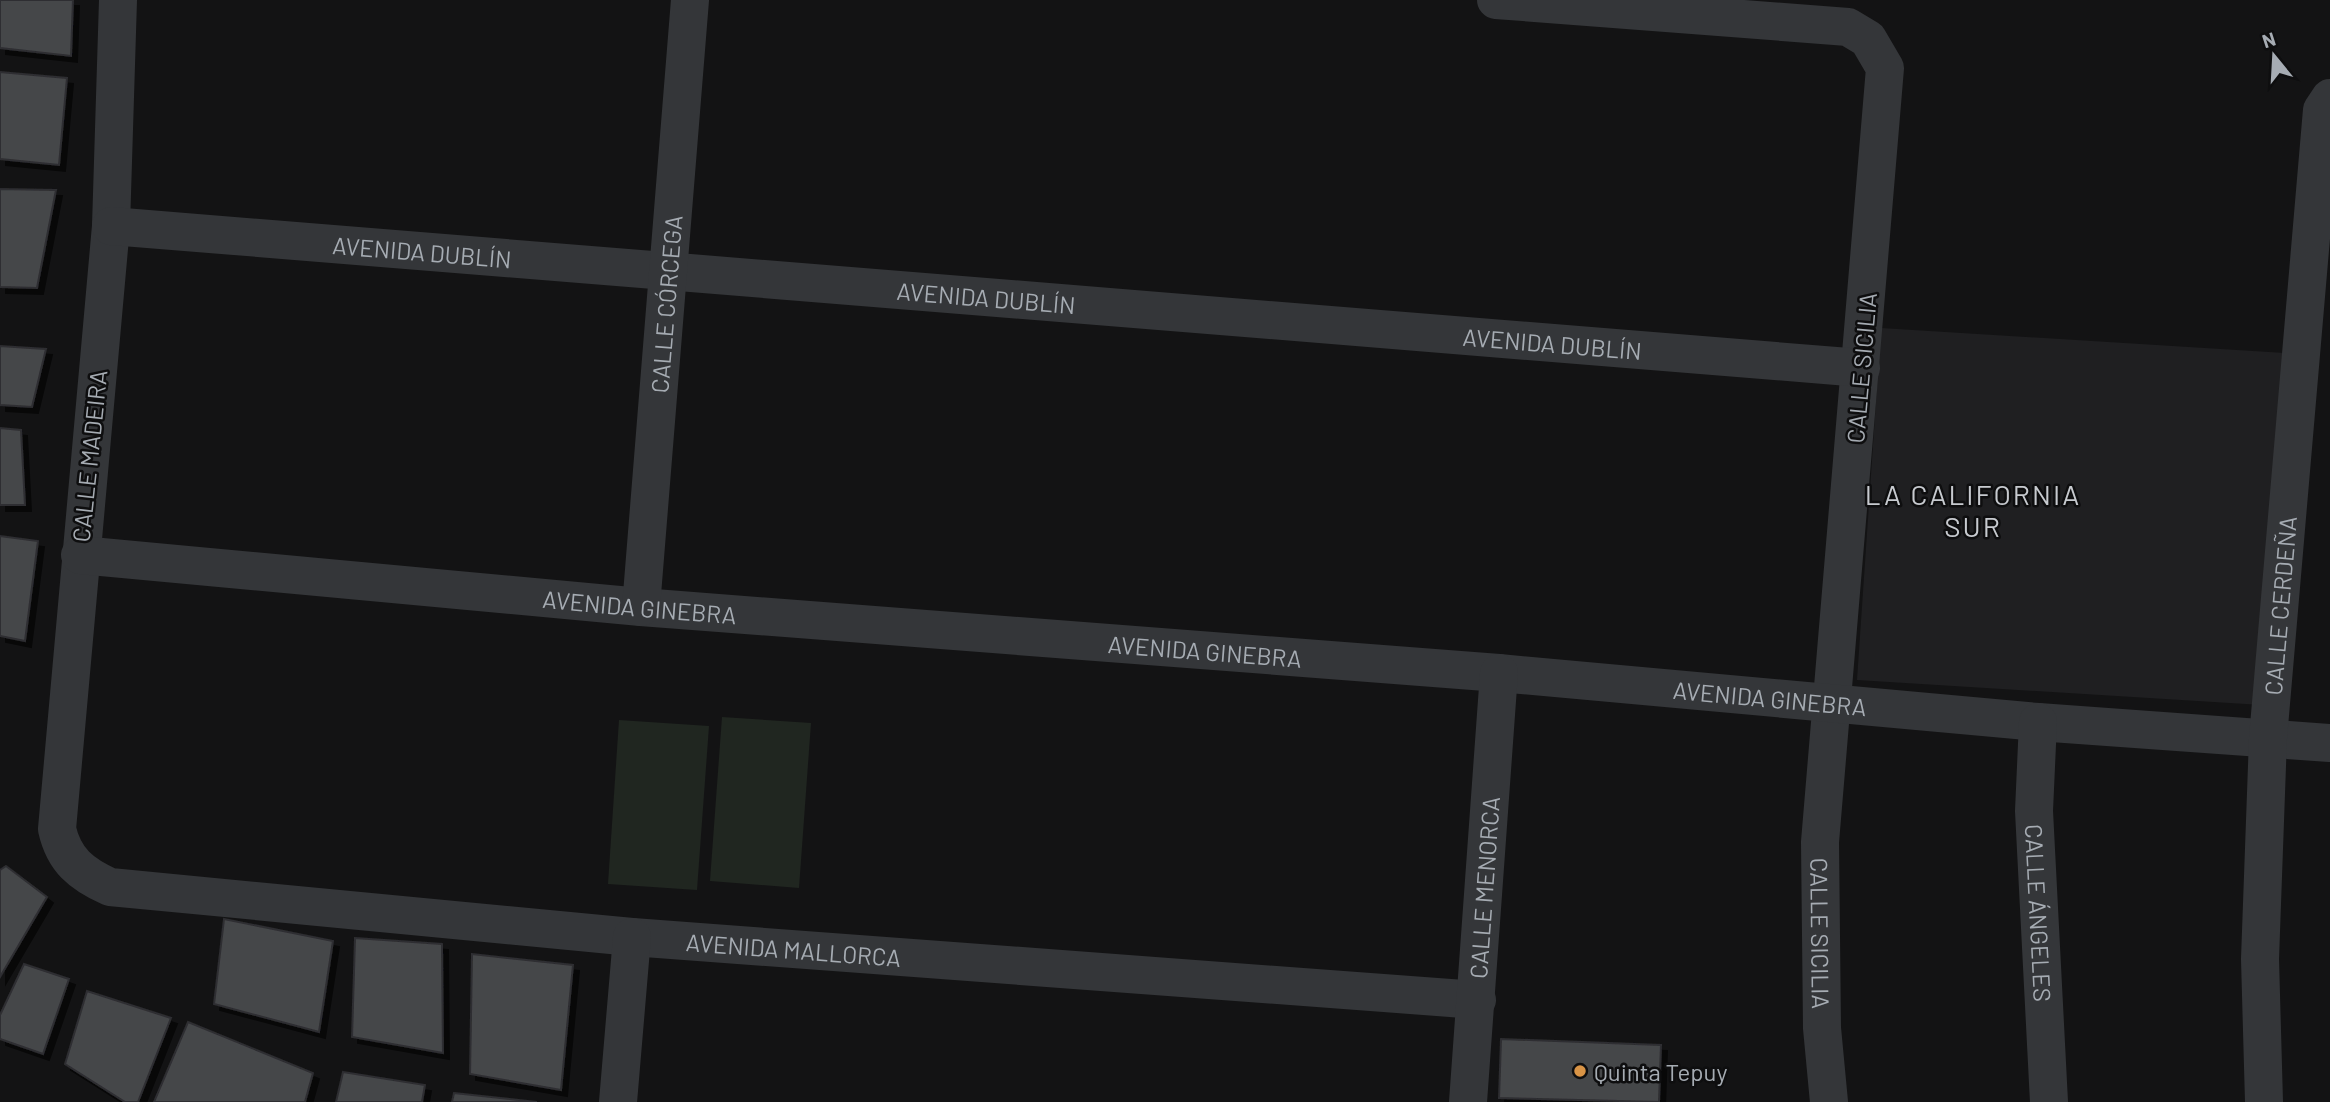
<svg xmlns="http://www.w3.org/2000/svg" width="2330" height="1102" font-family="Barlow,sans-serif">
  <defs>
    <filter id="shadow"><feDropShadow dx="6" dy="6" stdDeviation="0" flood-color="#0009"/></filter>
  </defs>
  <rect width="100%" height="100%" fill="#131314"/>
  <polygon fill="#1f1f21" points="1881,328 2285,353 2262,705 1857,680"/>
  <g fill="#202620">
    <polygon points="722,717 811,723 799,888 710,881"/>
    <polygon points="619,720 709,726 697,890 608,884"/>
  </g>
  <g fill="#454649" stroke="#2d2d30" stroke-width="2" filter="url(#shadow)">
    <polygon points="0,0 73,0 71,56 0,48"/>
    <polygon points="0,72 67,78 59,165 0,159"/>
    <polygon points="0,189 56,190 37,288 0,287"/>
    <polygon points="0,346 46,349 32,407 0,405"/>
    <polygon points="0,428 21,430 25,505 0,505"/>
    <polygon points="0,536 38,541 25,641 0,636"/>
    <polygon points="6,866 47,897 0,977 0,870"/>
    <polygon points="224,919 333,941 319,1032 214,1004"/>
    <polygon points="355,938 442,944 443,1053 352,1037"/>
    <polygon points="472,954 573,965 561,1090 470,1074"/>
    <polygon points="24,964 69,979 43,1054 0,1039 0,1015"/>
    <polygon points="87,991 171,1018 138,1102 125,1102 65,1064"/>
    <polygon points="188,1022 313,1073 305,1102 154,1102"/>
    <polygon points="1501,1039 1661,1045 1659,1102 1499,1098"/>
    <polygon points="343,1072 425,1085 422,1102 336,1102"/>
    <polygon points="454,1093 537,1102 452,1102"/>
  </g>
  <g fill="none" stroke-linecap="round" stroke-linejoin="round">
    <g stroke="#343639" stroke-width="38">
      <path id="s1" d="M118,0L111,226L57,829C64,860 81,874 110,887L632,937L1477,1000"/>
      <path id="s2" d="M1496,0L1848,27L1868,39L1885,68L1820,842L1822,1028L1829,1102"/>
      <path id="s3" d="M111,226L1861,368"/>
      <path id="s4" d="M80,555L641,607L1499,673L2038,722L2330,743"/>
      <path id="s5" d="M641,607L690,0"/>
      <path id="s6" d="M2038,722L2034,811L2049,1102"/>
      <polyline points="618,1102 632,937"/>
      <path id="s7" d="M1468,1102L1499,673"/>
      <path id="s8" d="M2264,1102L2260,959L2268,738L2322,110L2330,98"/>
    </g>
  </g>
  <circle fill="#d99446" stroke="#0e0e0f" stroke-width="2.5" cx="1580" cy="1071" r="7"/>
  <g text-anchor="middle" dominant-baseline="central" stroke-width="5" stroke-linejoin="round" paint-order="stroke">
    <g font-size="24" fill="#a6acb3" stroke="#0e0e0f">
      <text stroke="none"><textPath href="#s3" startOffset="312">AVENIDA DUBLÍN</textPath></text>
      <text stroke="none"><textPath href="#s3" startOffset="878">AVENIDA DUBLÍN</textPath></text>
      <text stroke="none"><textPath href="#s5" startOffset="304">CALLE CÓRCEGA</textPath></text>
      <text stroke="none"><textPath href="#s3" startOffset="1446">AVENIDA DUBLÍN</textPath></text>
      <text transform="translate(1861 368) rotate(-85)">CALLE SICILIA</text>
      <text transform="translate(89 456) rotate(-84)">CALLE MADEIRA</text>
      <text stroke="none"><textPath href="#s8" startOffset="497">CALLE CERDEÑA</textPath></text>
      <text stroke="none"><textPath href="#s4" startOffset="562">AVENIDA GINEBRA</textPath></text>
      <text stroke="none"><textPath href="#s4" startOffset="1129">AVENIDA GINEBRA</textPath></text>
      <text stroke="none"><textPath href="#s4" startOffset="1696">AVENIDA GINEBRA</textPath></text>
      <text stroke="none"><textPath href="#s7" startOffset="215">CALLE MENORCA</textPath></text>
      <text stroke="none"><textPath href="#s6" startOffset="191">CALLE ÁNGELES</textPath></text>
      <text stroke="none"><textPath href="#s2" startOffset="1278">CALLE SICILIA</textPath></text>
      <text stroke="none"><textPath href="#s1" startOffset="1600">AVENIDA MALLORCA</textPath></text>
    </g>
    <g font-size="24" fill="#a6acb3" stroke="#0e0e0f" text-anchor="start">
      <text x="1594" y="1071">Quinta Tepuy</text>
    </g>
    <g font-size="28" letter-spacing="2" fill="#c7cacf" stroke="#0e0e0f">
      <text x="1973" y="494">LA CALIFORNIA<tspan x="1973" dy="32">SUR</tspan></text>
    </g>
  </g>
  <g transform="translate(2274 56) rotate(342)" stroke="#0e0e0f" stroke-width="5" paint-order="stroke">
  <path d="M0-5L12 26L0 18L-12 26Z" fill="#a6acb3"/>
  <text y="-10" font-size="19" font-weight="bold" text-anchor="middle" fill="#a6acb3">N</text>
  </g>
</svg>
